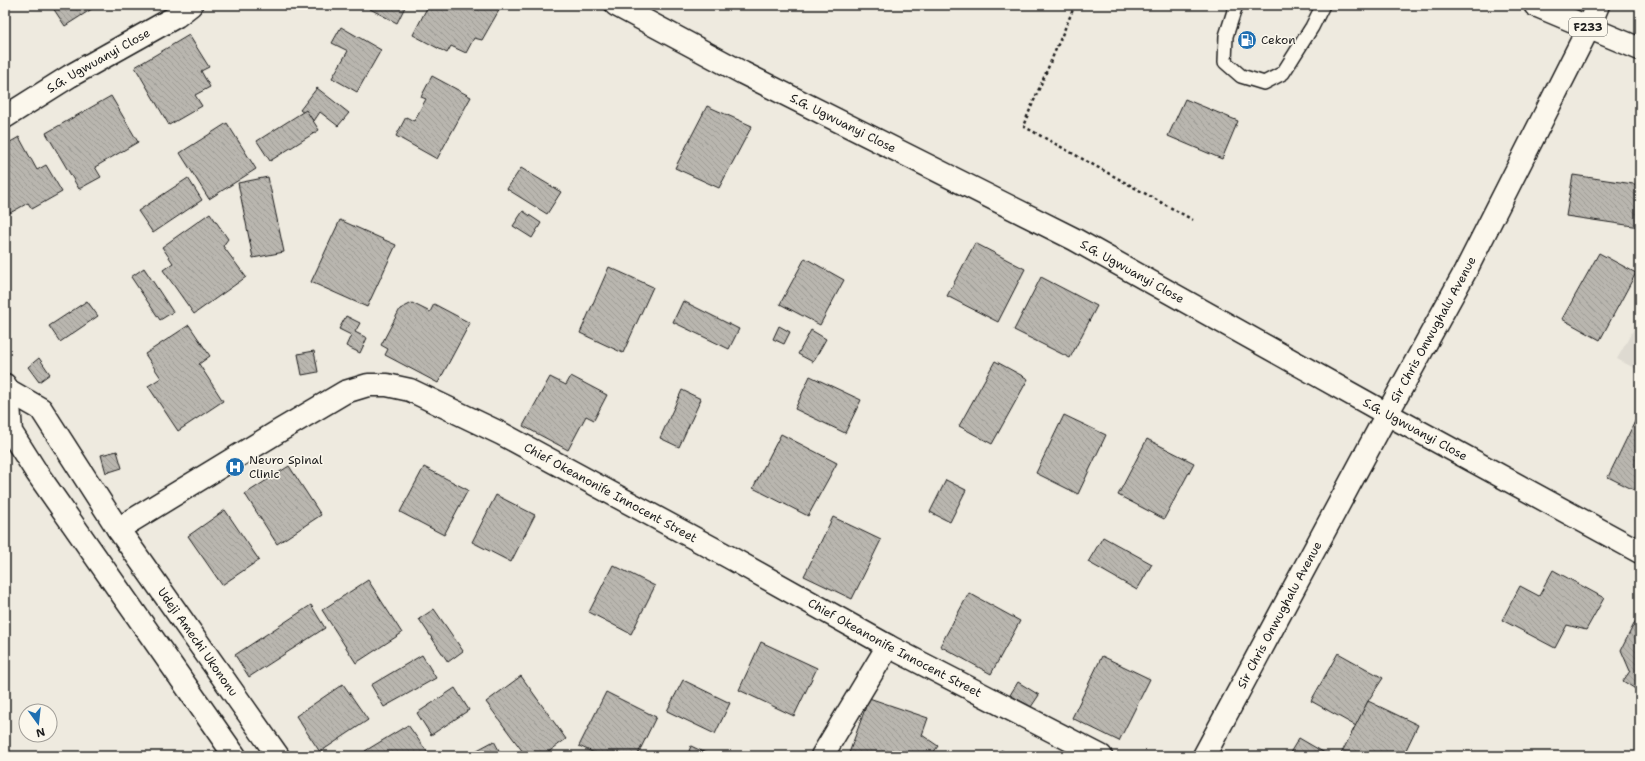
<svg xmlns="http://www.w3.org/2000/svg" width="1645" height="761" font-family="'Shantell Sans',sans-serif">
  <defs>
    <pattern id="building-back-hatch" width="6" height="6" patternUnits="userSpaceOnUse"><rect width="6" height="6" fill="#b9b6af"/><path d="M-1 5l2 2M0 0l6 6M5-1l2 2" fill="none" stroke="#9e9c96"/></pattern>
  </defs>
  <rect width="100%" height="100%" fill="#eeeadf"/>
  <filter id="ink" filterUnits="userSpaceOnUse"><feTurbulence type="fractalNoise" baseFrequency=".025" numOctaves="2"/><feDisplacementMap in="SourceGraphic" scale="8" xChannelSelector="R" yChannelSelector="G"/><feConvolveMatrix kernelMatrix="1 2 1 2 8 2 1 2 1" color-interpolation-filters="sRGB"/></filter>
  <g filter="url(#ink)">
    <polygon fill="#dedad1" points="1640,318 1640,371 1617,359"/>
    <g fill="url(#building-back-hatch)" stroke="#1c1c1c">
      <polygon points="51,5 98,5 65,26"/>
      <polygon points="372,5 406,5 397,23 370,9"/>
      <polygon points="435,5 502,5 482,40 474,38 466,53 451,46 447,53 413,35 428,6 433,9"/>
      <polygon points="341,27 381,50 357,92 332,78 348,51 332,43"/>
      <polygon points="189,35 209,67 201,71 210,87 195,95 202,106 169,125 135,67"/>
      <polygon points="432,76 471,97 437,159 396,136 406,117 414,121 426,99 421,97"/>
      <polygon points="317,88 349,113 338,126 320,112 314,121 300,110"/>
      <polygon points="111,96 138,142 95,167 101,177 79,189 46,133"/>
      <polygon points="1185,99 1238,121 1222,159 1168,136"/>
      <polygon points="707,106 752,126 719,188 675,168"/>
      <polygon points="306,110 319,130 270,161 257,141"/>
      <polygon points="227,123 256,169 209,199 180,153"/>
      <polygon points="19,137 37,170 46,165 62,192 32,209 28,203 10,213 5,204 5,145"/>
      <polygon points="521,168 561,192 547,214 507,189"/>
      <polygon points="1573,175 1640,185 1640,227 1566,216"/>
      <polygon points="268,177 284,252 253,258 238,183"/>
      <polygon points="188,178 202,200 153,233 138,211"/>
      <polygon points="523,211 541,223 532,238 513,226"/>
      <polygon points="210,213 228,239 223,246 246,277 194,314 163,270 173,263 162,247"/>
      <polygon points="340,220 396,245 367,307 311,282"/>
      <polygon points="975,243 1025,269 998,322 947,296"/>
      <polygon points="1599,253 1636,273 1600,340 1562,319"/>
      <polygon points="805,258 844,280 820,325 780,304"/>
      <polygon points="609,267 653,287 623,353 580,333"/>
      <polygon points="144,268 173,312 160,320 131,277"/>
      <polygon points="1041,277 1097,306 1070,358 1014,330"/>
      <polygon points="87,301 98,316 60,342 49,326"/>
      <polygon points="683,301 739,329 729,349 673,322"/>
      <polygon points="412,303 430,312 434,304 470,323 438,383 385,355 388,349 381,345 400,309"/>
      <polygon points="346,316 360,323 355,332 367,338 360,353 346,346 351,335 339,329"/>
      <polygon points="189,325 210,356 199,364 223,401 178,431 148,386 161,378 145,354"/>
      <polygon points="779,326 790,332 784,344 773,339"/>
      <polygon points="811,330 826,339 813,362 798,354"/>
      <polygon points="314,351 318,372 302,375 298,354"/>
      <polygon points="39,358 50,374 39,382 28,367"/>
      <polygon points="995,361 1028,379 992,444 959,426"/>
      <polygon points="571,376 607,395 594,420 586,416 568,450 523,426 550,377 566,385"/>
      <polygon points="810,376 861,400 845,433 795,409"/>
      <polygon points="682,390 701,399 679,447 660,438"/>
      <polygon points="1640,411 1640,493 1608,477"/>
      <polygon points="1064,415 1106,435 1078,494 1036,473"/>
      <polygon points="781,434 837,463 808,516 753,488"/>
      <polygon points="1147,439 1194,463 1164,519 1118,495"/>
      <polygon points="117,451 122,468 106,473 101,455"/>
      <polygon points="289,466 321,515 277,544 245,494"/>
      <polygon points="424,467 468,490 444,535 400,512"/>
      <polygon points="946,480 966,490 950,522 930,512"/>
      <polygon points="496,495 535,515 511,562 472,542"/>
      <polygon points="225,510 259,560 222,585 188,536"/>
      <polygon points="833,517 881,540 852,599 804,576"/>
      <polygon points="1103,537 1152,564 1137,590 1088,562"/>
      <polygon points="613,565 655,586 631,634 589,612"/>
      <polygon points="1553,570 1604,598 1586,630 1567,625 1555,648 1502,620 1520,586 1539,596"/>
      <polygon points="368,580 402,633 356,663 322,610"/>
      <polygon points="969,593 1020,621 991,674 940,646"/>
      <polygon points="311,605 325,628 249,677 235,655"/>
      <polygon points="434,609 463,651 448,662 419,619"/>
      <polygon points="1640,612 1640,692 1623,681 1630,671 1621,650"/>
      <polygon points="761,642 817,668 794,716 739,690"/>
      <polygon points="1338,653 1383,678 1368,701 1356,726 1311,701"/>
      <polygon points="422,655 436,678 384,707 371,685"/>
      <polygon points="1102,656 1150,679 1119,741 1072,718"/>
      <polygon points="521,676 566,739 543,756 526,756 486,702"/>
      <polygon points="683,680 730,703 715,734 667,711"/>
      <polygon points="1018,682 1039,695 1031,707 1010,695"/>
      <polygon points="343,684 368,720 320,752 296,716"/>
      <polygon points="455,688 469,710 431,735 417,713"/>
      <polygon points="606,692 656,717 637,756 601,756 579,746"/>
      <polygon points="869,698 928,718 922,735 938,746 931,756 848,756"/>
      <polygon points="1368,701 1418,725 1403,756 1340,756"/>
      <polygon points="408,725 430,756 368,756 365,751"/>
      <polygon points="1299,738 1330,756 1288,756"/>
      <polygon points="494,741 502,756 466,756"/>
      <polygon points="691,746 712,756 687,756"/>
      <polygon points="1001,750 1013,756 998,756"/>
    </g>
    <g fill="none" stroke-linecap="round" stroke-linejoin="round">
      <g stroke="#1c1c1c" stroke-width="16">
        <polyline id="lane" points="1236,5 1226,36 1225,62 1241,76 1264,83 1283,73 1312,27 1323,5"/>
      </g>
      <g stroke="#1c1c1c" stroke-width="25">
        <g id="street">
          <path id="s1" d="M616,5L743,73L1074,239L1387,414L1640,552"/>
          <path id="s2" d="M5,117L70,76L177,16L191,5"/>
          <path id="s3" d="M118,529L279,431L345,392L368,385H387L410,390L502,434L729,557L888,646L1101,756"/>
          <polyline points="822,756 888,646"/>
          <path id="s4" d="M1204,756L1387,414L1465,272L1589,27L1598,5"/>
        </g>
      </g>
      <g stroke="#1c1c1c" stroke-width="25">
        <g id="secondary">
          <polyline points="5,385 8,390 11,432 37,473 235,756"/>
          <path id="s5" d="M8,390L41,409L118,529L278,756"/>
        </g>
      </g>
      <g stroke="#1c1c1c" stroke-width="25">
        <polyline id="primary" points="1535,5 1640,49"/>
      </g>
      <polyline stroke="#1c1c1c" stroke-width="2.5" stroke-dasharray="3 3" stroke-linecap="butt" points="1075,5 1023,126 1193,220"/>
      <use href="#lane" stroke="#fbf7ec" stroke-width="13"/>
      <use href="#street" stroke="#fbf7ec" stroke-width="22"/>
      <use href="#secondary" stroke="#fbf7ec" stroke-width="22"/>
      <use href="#primary" stroke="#fbf7ec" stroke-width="22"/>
    </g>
  </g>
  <defs>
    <g id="fuel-disc" transform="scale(1)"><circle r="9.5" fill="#1f6fb2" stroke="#fbf7ec"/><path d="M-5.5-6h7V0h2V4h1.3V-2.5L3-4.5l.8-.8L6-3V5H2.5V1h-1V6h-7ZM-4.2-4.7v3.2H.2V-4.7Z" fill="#fff"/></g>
    <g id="hospital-disc" transform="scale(1)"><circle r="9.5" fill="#1f6fb2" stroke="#fbf7ec"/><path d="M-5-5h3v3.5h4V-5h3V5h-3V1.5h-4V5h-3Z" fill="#fff"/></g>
  </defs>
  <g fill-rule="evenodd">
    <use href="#fuel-disc" x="1247" y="40"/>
    <use href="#hospital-disc" x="235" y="467"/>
  </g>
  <g text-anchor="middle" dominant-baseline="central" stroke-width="3" stroke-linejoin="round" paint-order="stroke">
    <rect fill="#fbf7ec" stroke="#5f5e5a" stroke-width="1" x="1569" y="18" width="38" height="18" rx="3"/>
    <g font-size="11" font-weight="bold" fill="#1c1c1c">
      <text x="1588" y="27">F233</text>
    </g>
    <g font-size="12" fill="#1c1c1c" stroke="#fbf7ec" text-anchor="start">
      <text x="1261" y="40">Cekon</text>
      <text x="249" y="460">Neuro Spinal<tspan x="249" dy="14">Clinic</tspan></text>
    </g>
    <g font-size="12" fill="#1c1c1c" stroke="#fbf7ec">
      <text stroke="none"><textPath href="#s2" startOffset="109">S.G. Ugwuanyi Close</textPath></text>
      <text stroke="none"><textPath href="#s1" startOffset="256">S.G. Ugwuanyi Close</textPath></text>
      <text stroke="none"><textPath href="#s1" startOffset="581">S.G. Ugwuanyi Close</textPath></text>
      <text stroke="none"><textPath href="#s4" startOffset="484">Sir Chris Onwughalu Avenue</textPath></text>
      <text stroke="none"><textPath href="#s1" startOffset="905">S.G. Ugwuanyi Close</textPath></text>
      <text stroke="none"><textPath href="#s3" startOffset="557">Chief Okeanonife Innocent Street</textPath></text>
      <text stroke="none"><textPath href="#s4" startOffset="160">Sir Chris Onwughalu Avenue</textPath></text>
      <text stroke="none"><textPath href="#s5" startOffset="319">Udeji Amechi Ukononu</textPath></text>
      <text stroke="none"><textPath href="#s3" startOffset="881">Chief Okeanonife Innocent Street</textPath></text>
    </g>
  </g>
  <rect width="1645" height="761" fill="none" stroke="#fbf7ec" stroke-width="20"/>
  <rect x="10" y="10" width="1625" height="741" fill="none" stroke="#1c1c1c" stroke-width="1.5" filter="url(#ink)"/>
  <g transform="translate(38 723) rotate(165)"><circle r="19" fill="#fbf7ec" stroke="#a29f99"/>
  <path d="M0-3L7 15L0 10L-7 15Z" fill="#1f6fb2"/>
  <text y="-6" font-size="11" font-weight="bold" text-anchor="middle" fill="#1c1c1c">N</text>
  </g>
</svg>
